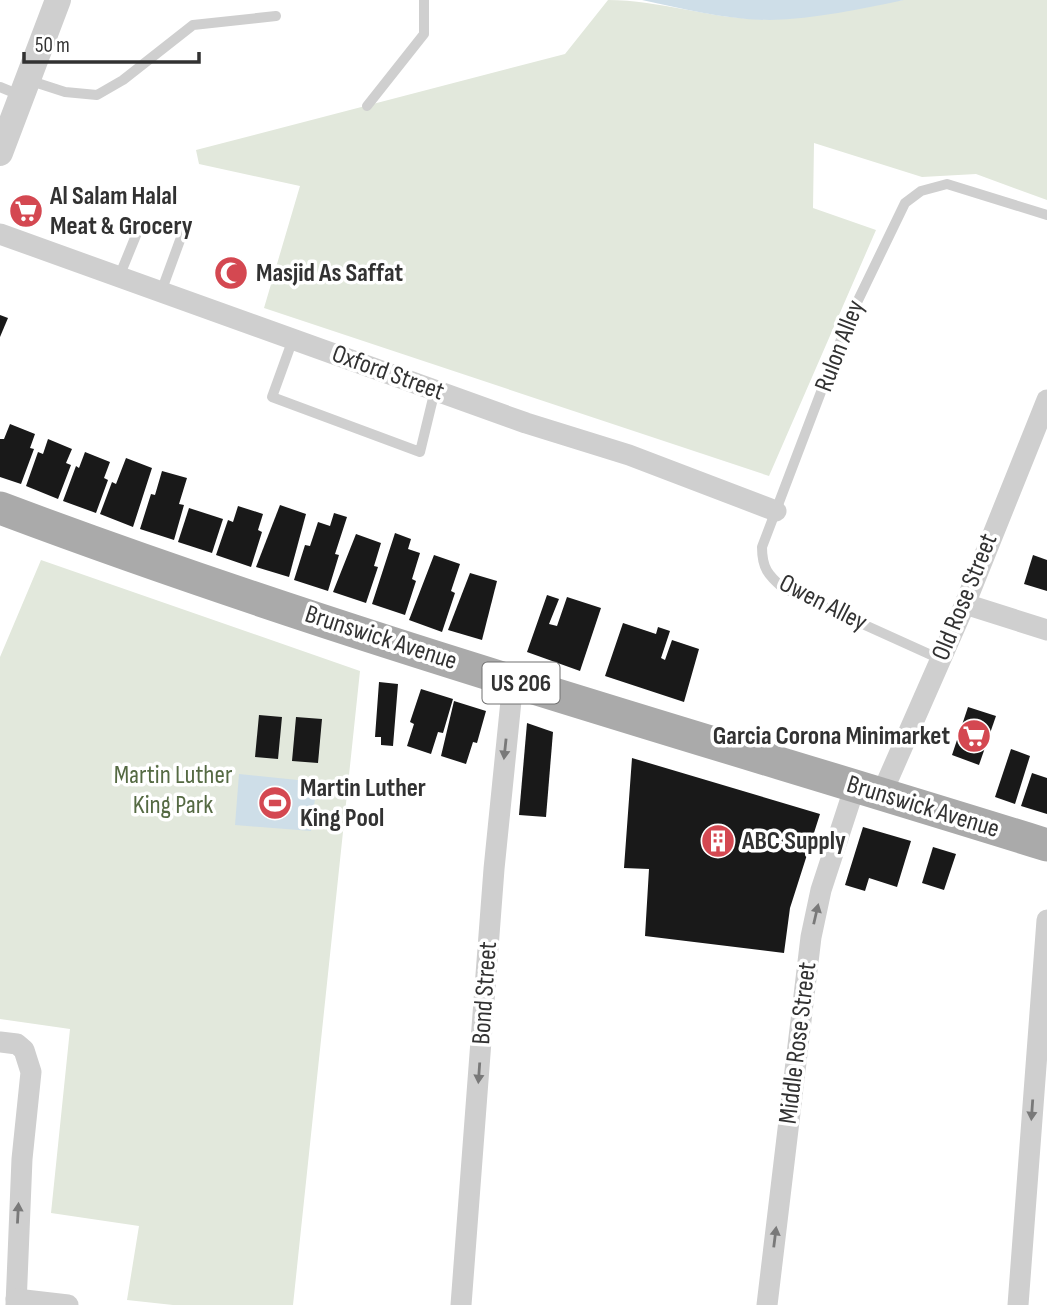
<svg xmlns="http://www.w3.org/2000/svg" width="1047" height="1305" font-family="'Sofia Sans Condensed',sans-serif">
  <rect width="100%" height="100%" fill="#fff"/>
  <g fill="#e2e8dc">
    <path d="M608,0C662,0 716,21 771,19C816,18 859,5 903,0C950,0 1000,0 1047,0V200L976,174L922,177L814,143L813,208L876,230L769,476L264,308L300,186L199,164L196,150L565,54Z"/>
    <polygon points="41,560 360,671 293,1305 173,1305 127,1300 139,1226 51,1213 70,1029 0,1019 0,657"/>
  </g>
  <g fill="#cedee8">
    <path d="M642,0H904C861,9 815,19 770,20C728,20 683,9 642,0Z"/>
    <polygon points="239,774 317,782 311,831 235,825"/>
  </g>
  <g fill="#191919">
    <polygon points="0,315 8,318 0,337"/>
    <polygon points="10,424 35,434 30,448 34,449 21,484 0,477 0,439 4,439"/>
    <polygon points="48,439 72,449 66,463 71,465 58,499 26,486 38,452 43,454"/>
    <polygon points="85,452 110,462 104,478 108,480 96,513 63,501 76,466 79,468"/>
    <polygon points="126,458 152,468 133,527 100,514 112,482 116,484"/>
    <polygon points="162,471 187,478 179,504 184,505 174,540 140,529 151,494 155,495"/>
    <polygon points="280,505 306,514 289,577 256,567"/>
    <polygon points="238,506 263,514 258,530 262,532 251,567 216,555 228,520 233,522"/>
    <polygon points="189,508 223,519 212,553 178,542"/>
    <polygon points="334,513 347,517 335,554 339,555 328,591 294,580 305,545 310,546 318,522 330,526"/>
    <polygon points="395,533 411,539 408,549 420,553 412,579 416,581 405,615 372,604"/>
    <polygon points="356,534 381,543 374,566 378,567 366,603 333,592"/>
    <polygon points="434,555 460,564 451,591 455,593 442,632 409,620"/>
    <polygon points="1033,555 1047,560 1047,591 1024,584"/>
    <polygon points="470,573 497,581 482,640 448,630"/>
    <polygon points="547,595 559,599 549,624 557,626 567,597 601,608 580,671 527,652"/>
    <polygon points="623,623 656,634 658,627 670,631 661,658 665,660 672,640 699,649 684,702 605,676"/>
    <polygon points="379,682 398,684 393,746 381,745 381,737 375,737"/>
    <polygon points="421,689 453,699 443,733 438,732 431,754 407,746 414,724 410,722"/>
    <polygon points="454,701 486,711 477,743 473,742 466,764 441,756"/>
    <polygon points="968,707 996,716 979,765 952,755"/>
    <polygon points="259,715 282,717 278,759 255,757"/>
    <polygon points="296,717 322,719 318,763 292,761"/>
    <polygon points="527,723 553,732 546,817 519,815"/>
    <polygon points="1011,749 1030,756 1015,804 995,797"/>
    <polygon points="632,758 820,814 790,908 784,953 645,936 649,869 624,868"/>
    <polygon points="1032,773 1047,778 1047,814 1021,806"/>
    <polygon points="863,827 911,841 897,887 869,878 865,891 845,885"/>
    <polygon points="933,847 956,854 944,890 922,883"/>
  </g>
  <g fill="none" stroke-linecap="round" stroke-linejoin="round">
    <g stroke="#cfcfcf" stroke-width="10">
      <polyline points="28,80 65,92 97,95 123,80 193,25 276,16"/>
      <polyline points="0,87 22,96"/>
      <polyline points="367,106 424,34 424,0"/>
      <polyline points="119,277 139,228"/>
      <polyline points="161,292 183,232"/>
      <polyline points="293,339 272,397 420,452 435,390"/>
      <path d="M940,659L783,588C768,575 762,568 762,547L848,321L905,203L921,191L947,184L1047,215"/>
    </g>
    <g stroke="#cfcfcf" stroke-width="21">
      <polyline points="0,234 526,423 629,455 776,511"/>
      <polyline points="965,604 1047,630"/>
      <polyline points="882,793 965,604 1047,400"/>
      <polyline points="0,1042 17,1044 24,1050 31,1072 22,1159 16,1305"/>
      <polyline points="16,1299 68,1305"/>
      <polyline points="461,1305 494,869 513,681"/>
      <polyline points="767,1305 811,937 821,890 855,786"/>
      <polyline points="1018,1305 1047,920"/>
    </g>
    <polyline stroke="#cfcfcf" stroke-width="26" points="0,153 58,0"/>
    <path stroke="#aaa" stroke-width="33" d="M0,508C343,637 697,736 1047,845"/>
  </g>
  <defs><path id="oneway-solid" d="M-6-.8H1V-3.2L6.5 0L1 3.2V.8H-6Z" transform="scale(1.75)"/></defs>
  <g fill="#797979">
    <use href="#oneway-solid" transform="translate(505 749) rotate(96)"/>
    <use href="#oneway-solid" transform="translate(816 914) rotate(-77)"/>
    <use href="#oneway-solid" transform="translate(479 1073) rotate(94)"/>
    <use href="#oneway-solid" transform="translate(1032 1110) rotate(94)"/>
    <use href="#oneway-solid" transform="translate(18 1213) rotate(-87)"/>
    <use href="#oneway-solid" transform="translate(775 1237) rotate(-83)"/>
  </g>
  <defs>
    <g id="supermarket-disc" transform="scale(1.75)"><circle r="9.5" fill="#d44851" stroke="#fff"/><path d="M-6-5.5h2.5l.6 2H6L4.5 2H-2.5L-4.4-4H-6ZM-1.5 3.2a1.3 1.3 0 1 0 .1 0ZM3 3.2a1.3 1.3 0 1 0 .1 0Z" fill="#fff"/></g>
    <g id="mosque-disc" transform="scale(1.75)"><circle r="9.5" fill="#d44851" stroke="#fff"/><path d="M3.5-4.9A6 6 0 1 0 3.5 4.9A5 5 0 1 1 3.5-4.9Z" fill="#fff"/></g>
    <g id="stadium-disc" transform="scale(1.75)"><circle r="9.5" fill="#d44851" stroke="#fff"/><path d="M0-5a6.5 5 0 1 0 0 10a6.5 5 0 1 0 0-10ZM-3.5-1.8h7v3.6h-7Z" fill="#fff"/></g>
    <g id="building-disc" transform="scale(1.75)"><circle r="9.5" fill="#d44851" stroke="#fff"/><path d="M-4-6H4V6H1V3H-1V6H-4ZM-2.5-4.3h1.7v1.8h-1.7ZM.8-4.3h1.7v1.8H.8ZM-2.5-1h1.7V.8h-1.7ZM.8-1h1.7V.8H.8Z" fill="#fff"/></g>
  </defs>
  <g fill-rule="evenodd">
    <use href="#supermarket-disc" x="26" y="211"/>
    <use href="#mosque-disc" x="231" y="273"/>
    <use href="#supermarket-disc" x="974" y="736"/>
    <use href="#stadium-disc" x="275" y="803"/>
    <use href="#building-disc" x="718" y="841"/>
  </g>
  <g text-anchor="middle" dominant-baseline="central" stroke-width="7" stroke-linejoin="round" paint-order="stroke">
    <rect fill="#fff" stroke="#707070" stroke-width="2" x="482.5" y="662.5" width="77" height="41" rx="5"/>
    <g font-size="24" font-weight="bold" fill="#323232">
      <text x="521" y="683">US 206</text>
    </g>
    <g font-size="26" font-weight="bold" fill="#323232" stroke="#fff" text-anchor="start">
      <text x="50" y="196">Al Salam Halal<tspan x="50" dy="30">Meat &amp; Grocery</tspan></text>
      <text x="256" y="273">Masjid As Saffat</text>
      <text x="950" y="736" text-anchor="end">Garcia Corona Minimarket</text>
      <text x="300" y="788">Martin Luther<tspan x="300" dy="30">King Pool</tspan></text>
      <text x="742" y="841">ABC Supply</text>
    </g>
    <g font-size="26" fill="#323232" stroke="#fff">
      <text transform="translate(840 346) rotate(-69)">Rulon Alley</text>
      <text transform="translate(388 373) rotate(20)">Oxford Street</text>
      <text transform="translate(965 597) rotate(-68)">Old Rose Street</text>
      <text transform="translate(823 603) rotate(27)">Owen Alley</text>
      <text transform="translate(381 638) rotate(18)">Brunswick Avenue</text>
      <text transform="translate(923 807) rotate(17)">Brunswick Avenue</text>
      <text transform="translate(485 993) rotate(-86)">Bond Street</text>
      <text transform="translate(798 1043) rotate(-83)">Middle Rose Street</text>
    </g>
    <g font-size="26" fill="#556a43" stroke="#fff">
      <text x="173" y="775">Martin Luther<tspan x="173" dy="30">King Park</tspan></text>
    </g>
  </g>
  <path d="M24 52v10h175v-10" fill="none" stroke="#323232" stroke-width="3.5"/>
  <text x="35" y="52" font-size="21" fill="#323232" stroke="#ffffff" stroke-width="5" paint-order="stroke">50 m</text>
</svg>
